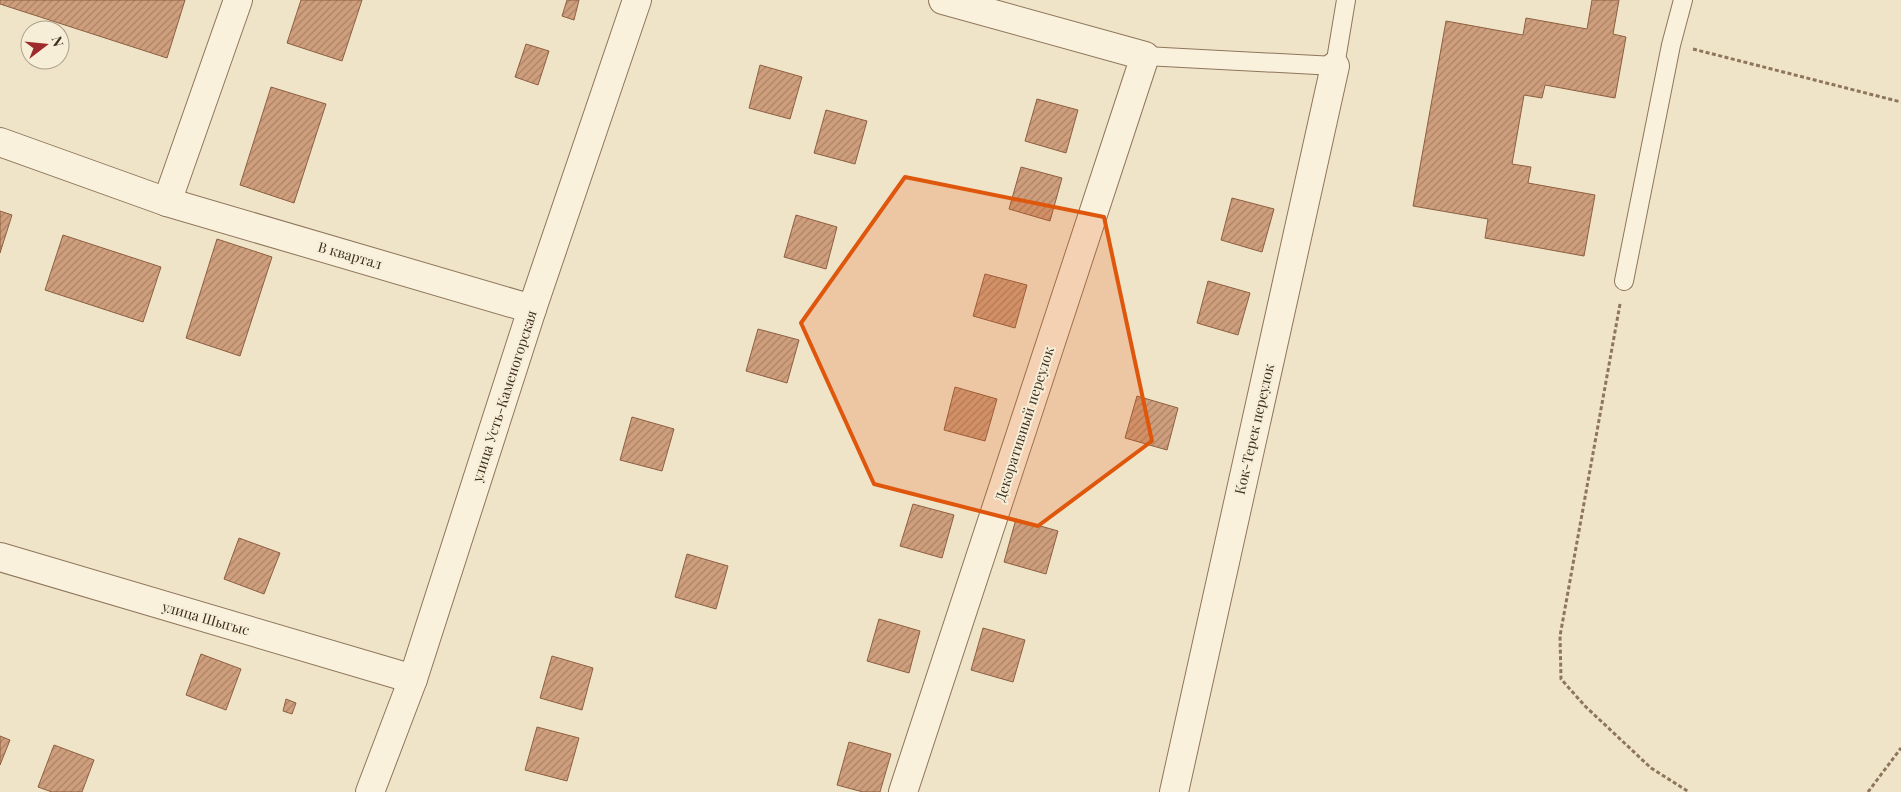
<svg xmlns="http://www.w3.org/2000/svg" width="1901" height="792" font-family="'Playfair Display',serif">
  <defs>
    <pattern id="building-hatch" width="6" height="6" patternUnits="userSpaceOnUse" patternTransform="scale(1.25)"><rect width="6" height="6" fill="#cf9f7d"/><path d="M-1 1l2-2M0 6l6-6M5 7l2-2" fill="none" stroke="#a98266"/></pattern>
  </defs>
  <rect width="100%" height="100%" fill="#f0e4c8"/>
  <g fill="url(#building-hatch)" stroke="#8d5f41">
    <polygon points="0,0 185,0 167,58 0,4"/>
    <polygon points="301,0 362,0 342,61 287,43"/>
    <polygon points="567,0 579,0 574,20 562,16"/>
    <polygon points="1592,0 1619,0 1613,34 1626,37 1615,98 1545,85 1542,98 1524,95 1512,164 1531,167 1528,183 1595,195 1584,256 1485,238 1488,219 1413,206 1446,21 1523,35 1526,18 1587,29"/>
    <polygon points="526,44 549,51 538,85 515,77"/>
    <polygon points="760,65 802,77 790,119 749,108"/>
    <polygon points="271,87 326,104 294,203 240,185"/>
    <polygon points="1037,99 1078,110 1066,153 1025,141"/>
    <polygon points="826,110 867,121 855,164 814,153"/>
    <polygon points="1021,167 1062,178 1050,221 1009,209"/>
    <polygon points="1232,198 1274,209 1262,252 1221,240"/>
    <polygon points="0,211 12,215 0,253"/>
    <polygon points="796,215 837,227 826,269 784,257"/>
    <polygon points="63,235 161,267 143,322 45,290"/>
    <polygon points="217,239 272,257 240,356 186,338"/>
    <polygon points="985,274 1027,285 1015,328 973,316"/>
    <polygon points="1208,281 1250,293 1238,335 1197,323"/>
    <polygon points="758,329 799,340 787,383 746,371"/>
    <polygon points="955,387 997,399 985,441 944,430"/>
    <polygon points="1137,396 1178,408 1167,450 1125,438"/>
    <polygon points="632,417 674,429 662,471 620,460"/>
    <polygon points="913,504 954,515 942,558 900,546"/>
    <polygon points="1016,519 1058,531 1046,574 1004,562"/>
    <polygon points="239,538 280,553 264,594 224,579"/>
    <polygon points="687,554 728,566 716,609 675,597"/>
    <polygon points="879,619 920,631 909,673 867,661"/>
    <polygon points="983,628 1025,640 1013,682 971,670"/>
    <polygon points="201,654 241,669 226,710 186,695"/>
    <polygon points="552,656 593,668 582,710 540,698"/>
    <polygon points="286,699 296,703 292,714 283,711"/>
    <polygon points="537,727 579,738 567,781 525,770"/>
    <polygon points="0,736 10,740 0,765"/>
    <polygon points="849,742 891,754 880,792 863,792 837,785"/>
    <polygon points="54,745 94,760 82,792 52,792 38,787"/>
  </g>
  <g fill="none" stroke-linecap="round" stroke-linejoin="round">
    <g stroke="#8d765c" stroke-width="20">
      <g id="service">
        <polyline points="1145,56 1335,66 1346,0"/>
        <polyline points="1624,281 1671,45 1683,0"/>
      </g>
    </g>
    <g stroke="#8d765c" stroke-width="30">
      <g id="minor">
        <polyline points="0,142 167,202 532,309"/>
        <polyline points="167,202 238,0"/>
        <polyline points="0,557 413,679"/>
        <polyline points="903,792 1145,56 943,0"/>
        <polyline points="1174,792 1335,66"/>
      </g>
    </g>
    <g stroke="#8d765c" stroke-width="30">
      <polyline id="tertiary" points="370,792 413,679 532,309 637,0"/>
    </g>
    <g stroke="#8d765c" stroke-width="3" stroke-dasharray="4 2.5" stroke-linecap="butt">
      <polyline points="1693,49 1901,102"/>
      <polyline points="1620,304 1560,636 1561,679 1585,706 1651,768 1689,792"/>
      <polyline points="1868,792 1901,748"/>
    </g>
    <use href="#service" stroke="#faf1dc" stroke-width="18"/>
    <use href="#minor" stroke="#faf1dc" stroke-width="28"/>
    <use href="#tertiary" stroke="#faf1dc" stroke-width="28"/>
  </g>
  <path fill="#df570d" fill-opacity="0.2" stroke="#df570d" stroke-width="4" stroke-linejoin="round" d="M905,177L1104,217L1152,441L1038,526L874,484L801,323Z"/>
  <g text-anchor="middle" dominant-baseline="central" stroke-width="4" stroke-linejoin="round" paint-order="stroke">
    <g font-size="14" fill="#3d2e20" stroke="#f7eed8">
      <text transform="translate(350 255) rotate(16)">В квартал</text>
      <text transform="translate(504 396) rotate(-72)">улица Усть-Каменогорская</text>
      <text transform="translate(1024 424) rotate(-72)">Декоративный переулок</text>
      <text transform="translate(1254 429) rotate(-77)">Кок-Терек переулок</text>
      <text transform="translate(206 618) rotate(16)">улица Шыгыс</text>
    </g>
  </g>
  <g transform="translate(45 45) rotate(74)"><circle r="24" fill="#f7eed8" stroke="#ada18e"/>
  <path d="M0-4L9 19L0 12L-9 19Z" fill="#9e2a2b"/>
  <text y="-8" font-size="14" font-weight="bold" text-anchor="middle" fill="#3d2e20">N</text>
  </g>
</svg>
